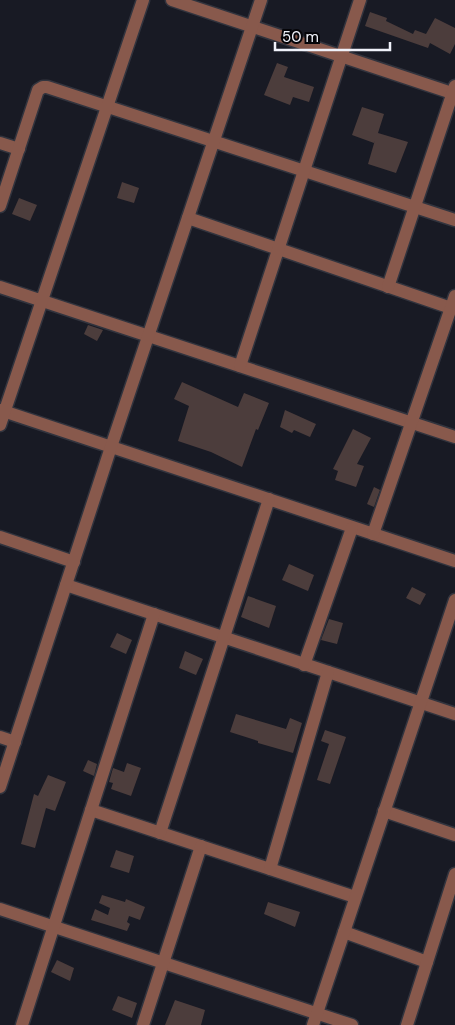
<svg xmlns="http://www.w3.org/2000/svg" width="455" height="1025" font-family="'DM Sans',sans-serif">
  <rect width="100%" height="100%" fill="#181a24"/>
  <g fill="#4c3d3c">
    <polygon points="370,12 387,18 386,21 413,34 415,30 426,34 435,18 455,28 455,44 450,54 430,43 428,48 365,26"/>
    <polygon points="277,63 288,67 284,77 314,87 309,102 293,97 290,105 264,95"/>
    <polygon points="362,107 384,114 378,133 408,142 396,173 368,164 375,140 374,143 352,135"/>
    <polygon points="122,182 139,188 134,203 117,198"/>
    <polygon points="19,198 37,205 30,221 12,214"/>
    <polygon points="88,325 103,330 97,341 84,334"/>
    <polygon points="182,382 238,407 244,393 269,403 258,430 256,429 242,467 211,452 178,441 189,406 174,399"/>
    <polygon points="285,410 316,424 310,437 294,430 292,433 280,427"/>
    <polygon points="353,429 371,438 357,464 364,466 356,487 335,480 338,471 333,469"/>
    <polygon points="374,487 380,490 374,507 367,504"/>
    <polygon points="289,564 314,575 308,591 282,580"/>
    <polygon points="412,587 426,594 420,605 406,598"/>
    <polygon points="248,596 276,606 269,628 241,617"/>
    <polygon points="329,619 343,623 337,644 321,640"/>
    <polygon points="117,633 132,640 126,654 110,647"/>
    <polygon points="185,651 203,659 196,675 179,668"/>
    <polygon points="236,714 286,729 290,718 302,723 293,753 258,743 258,741 230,732"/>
    <polygon points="325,730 346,737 330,784 317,780 329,744 321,741"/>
    <polygon points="88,760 97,764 94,776 83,771"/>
    <polygon points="127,763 141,768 131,796 111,789 113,783 109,782 113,768 124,772"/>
    <polygon points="48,775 66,782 55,811 46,808 35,848 21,844 34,794 38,796"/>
    <polygon points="116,850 134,856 129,873 110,867"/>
    <polygon points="102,895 125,902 126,899 145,907 140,920 129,916 127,922 130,924 127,931 91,920 95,909 108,915 110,908 99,903"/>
    <polygon points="268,902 300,912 295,927 264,914"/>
    <polygon points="57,960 74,968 70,981 51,972"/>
    <polygon points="118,996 137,1003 132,1018 112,1010"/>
    <polygon points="175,1000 205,1010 201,1025 165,1025"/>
  </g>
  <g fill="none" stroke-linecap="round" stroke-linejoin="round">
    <g stroke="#32343e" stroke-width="15">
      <g id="minor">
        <polyline points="172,0 455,94"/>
        <polyline points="0,143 19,149"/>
        <polyline points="0,206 38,90 43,87 47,87 455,220"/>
        <polyline points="188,218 451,308"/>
        <polyline points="0,287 455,437"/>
        <polyline points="388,287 455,86"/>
        <polyline points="240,366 360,0"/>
        <polyline points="0,410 455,561"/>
        <polyline points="0,425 143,0"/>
        <polyline points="373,534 455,296"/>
        <polyline points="0,537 74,562"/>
        <polyline points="66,585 455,714"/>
        <polyline points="304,665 352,528"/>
        <polyline points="0,737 15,742"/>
        <polyline points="0,787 111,447 261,0"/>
        <polyline points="91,810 355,897"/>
        <polyline points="384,811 455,835"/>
        <polyline points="160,833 269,499"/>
        <polyline points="270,869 328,672"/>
        <polyline points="0,909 352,1025"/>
        <polyline points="344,932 427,962"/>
        <polyline points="22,1025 154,614"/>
        <polyline points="143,1025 201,846"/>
        <polyline points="313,1025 455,600"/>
        <polyline points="407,1025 455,874"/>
      </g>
    </g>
    <use href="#minor" stroke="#88594c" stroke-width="12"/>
  </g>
  <path d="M275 42v8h115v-8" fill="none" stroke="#f0f2fa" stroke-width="2.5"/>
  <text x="282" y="42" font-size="15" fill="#f0f2fa" stroke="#050509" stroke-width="4" paint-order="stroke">50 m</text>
</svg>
